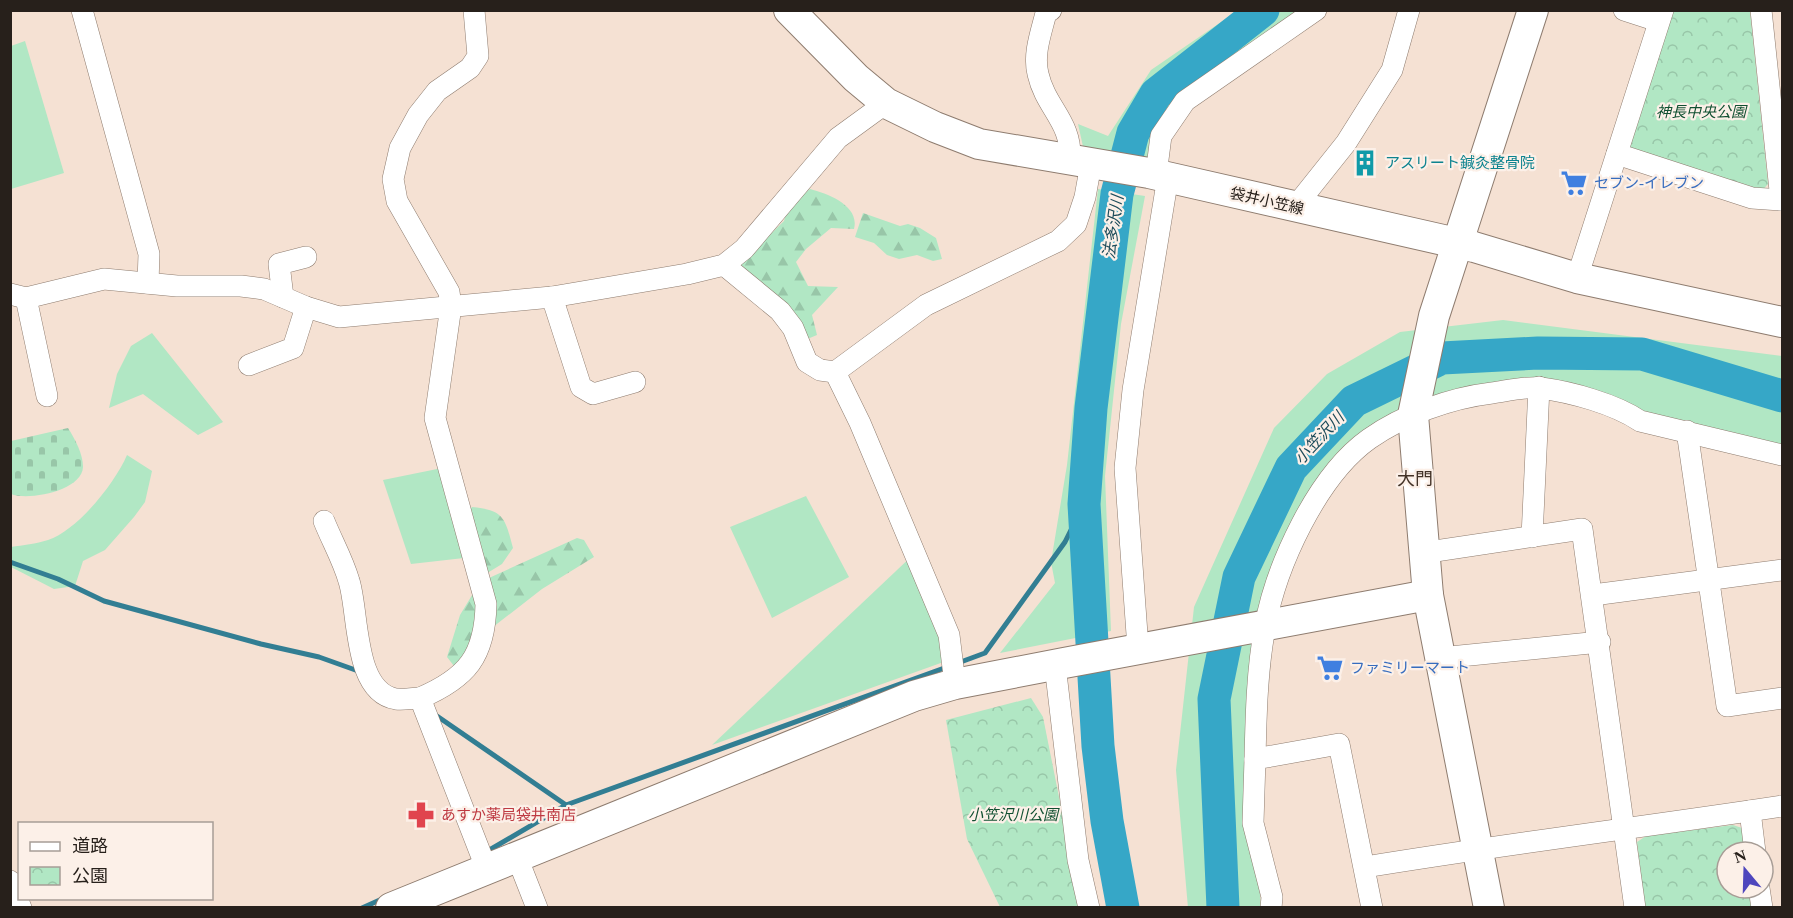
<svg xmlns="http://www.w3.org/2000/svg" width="1793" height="918" font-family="'Times New Roman','Noto Sans JP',serif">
  <defs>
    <pattern id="forest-firs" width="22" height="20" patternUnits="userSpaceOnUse" patternTransform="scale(1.5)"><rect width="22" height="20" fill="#b1e7c4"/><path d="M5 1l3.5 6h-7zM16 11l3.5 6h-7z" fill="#98c6a8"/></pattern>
    <pattern id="cemetery-stones" width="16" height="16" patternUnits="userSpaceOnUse" patternTransform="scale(1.5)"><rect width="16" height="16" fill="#b1e7c4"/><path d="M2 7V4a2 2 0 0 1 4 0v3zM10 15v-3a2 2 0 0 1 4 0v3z" fill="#98c6a8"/></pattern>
    <pattern id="park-crowns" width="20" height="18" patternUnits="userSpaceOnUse" patternTransform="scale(1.5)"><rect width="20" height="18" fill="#b1e7c4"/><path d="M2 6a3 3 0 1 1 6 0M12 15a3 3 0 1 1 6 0" fill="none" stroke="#98c6a8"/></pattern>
  </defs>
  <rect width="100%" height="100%" fill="#f5e1d3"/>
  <g fill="#b1e7c4">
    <polygon points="1237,11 1314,11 1185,101 1156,175 1084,151 1078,124 1108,136 1151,70"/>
    <polygon points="25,41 64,173 11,189 11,46"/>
    <polygon points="1098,189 1145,196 1121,324 1105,476 1111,631 1000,653 1055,583 1051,562 1067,465"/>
    <polygon points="1503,320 1782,356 1782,447 1518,382 1392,419 1350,458 1294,543 1258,691 1254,819 1261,907 1188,908 1176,770 1194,607 1274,428 1327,374 1400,332"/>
    <polygon points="152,333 223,422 198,435 143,394 109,408 117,374 131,346"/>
    <path d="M127,455L152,471L145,502L134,517L105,550L83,561L75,586L54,589L11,567V547C23,545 36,544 48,540C78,530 115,483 127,455Z"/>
    <polygon points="447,467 464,558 411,564 383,480"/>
    <polygon points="806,496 849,577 772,618 730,527"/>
    <polygon points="915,553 952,659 712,745"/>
  </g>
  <g fill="url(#forest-firs)">
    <path d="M810,189C829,194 860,206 854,229L831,228L806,249L796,262L808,286L838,287L812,315L817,335L805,340L739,265L784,221L788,206Z"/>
    <polygon points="863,213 900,226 908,224 920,228 936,238 942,259 933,261 917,255 899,259 887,255 874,243 855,237"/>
    <path d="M472,507C504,510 505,518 513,548L502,564L471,583L462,520Z"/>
    <polygon points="577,538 584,540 594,557 542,589 484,634 461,675 447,657 460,615 480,582"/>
  </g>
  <path fill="url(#cemetery-stones)" d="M68,428C75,439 83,454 83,467C82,491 28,501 11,494V441Z"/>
  <g fill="url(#park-crowns)">
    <polygon points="1671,11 1750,11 1768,184 1761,192 1632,152 1627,146"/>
    <polygon points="1031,698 1043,717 1081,907 1000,907 967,839 946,720"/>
    <polygon points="1733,825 1742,828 1745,852 1727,852 1727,888 1750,888 1752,907 1645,907 1637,842 1646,836"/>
  </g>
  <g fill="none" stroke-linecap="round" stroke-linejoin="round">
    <g stroke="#327e93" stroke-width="5">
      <polyline points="10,562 58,579 104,601 261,644 319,657 361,672"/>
      <polyline points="958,663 985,653 1065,542 1084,504"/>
      <polyline points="434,714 566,805"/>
      <polyline points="486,852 566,805 947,667"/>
      <polyline points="362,908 382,899"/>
    </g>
    <g stroke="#36a7c7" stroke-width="33">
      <polyline points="1123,908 1107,821 1098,746 1084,504 1091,408 1117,194 1133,133 1156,94 1263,10"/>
      <polyline points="1223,908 1214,699 1239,577 1291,468 1354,401 1442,358 1538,353 1642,354 1782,396"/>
    </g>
    <g stroke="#8e7c6f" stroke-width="22">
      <g id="street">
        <polyline points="82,10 149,254 148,283"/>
        <path d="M1051,10L1046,13C1041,33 1033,54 1038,74C1046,109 1072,121 1070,160"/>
        <polyline points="1624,10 1658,21"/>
        <polyline points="1761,10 1781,200"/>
        <polyline points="1617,154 1752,198 1782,200"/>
        <polyline points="1156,175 1161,136 1185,101 1316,10"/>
        <polyline points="1295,207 1346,143 1392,70 1409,10"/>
        <polyline points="724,265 780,311 793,328 807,362 820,370 835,372 926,305 1058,241 1076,224 1085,197 1091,164"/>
        <polyline points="1577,278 1663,10"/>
        <polyline points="10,294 26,298 104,279 177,286 241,286 264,289 306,307 339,317 552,297 687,274 724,265 744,249 838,138 886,103"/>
        <polyline points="283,297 279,264 306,257"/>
        <polyline points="552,297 581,387 593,394 635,382"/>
        <polyline points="26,298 47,396"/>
        <polyline points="249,365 293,348 306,307"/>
        <polyline points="835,372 860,423 949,635 955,684"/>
        <polyline points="1687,431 1727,706 1782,698"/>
        <path d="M324,521C332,541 343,560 349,581C359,612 353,692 396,699C404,700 412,698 420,698L487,870"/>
        <polyline points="1532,537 1539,387"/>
        <polyline points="1422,553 1582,529 1635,908"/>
        <polyline points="1593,595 1782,570"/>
        <polyline points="1138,648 1125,468 1133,390 1168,177"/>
        <polyline points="1440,658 1600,642"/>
        <polyline points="1055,665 1078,860 1089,908"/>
        <path d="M420,698C467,678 485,656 486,604L435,418L451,306L449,292L397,201L393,179L400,148L418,115L437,91L470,68L478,56L474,10"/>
        <path d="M1255,759C1256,715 1257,670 1265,627C1276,566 1317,476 1369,439C1403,415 1450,398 1492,393C1507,391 1526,386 1541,388C1571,392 1615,404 1640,421L1782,455"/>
        <polyline points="1750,811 1755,852"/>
        <polyline points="517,857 537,908"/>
        <path d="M1365,867C1504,844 1644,827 1782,806"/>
        <polyline points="10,881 21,908"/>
        <polyline points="1759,888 1762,908"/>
        <polyline points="1271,908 1272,897 1253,823 1255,759 1339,744 1372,908"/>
      </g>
    </g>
    <g stroke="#8e7c6f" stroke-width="32">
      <g id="secondary">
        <polyline points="789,10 856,78 886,103 935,127 979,144 1149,173 1474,247 1577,278 1782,322"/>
        <polyline points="391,908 914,696 955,684 1064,663 1428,595"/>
        <polyline points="1489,908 1428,595 1413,415 1434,316 1533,10"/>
      </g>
    </g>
    <use href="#street" stroke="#fff" stroke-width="21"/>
    <use href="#secondary" stroke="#fff" stroke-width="30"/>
  </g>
  <defs>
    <g id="building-bare" transform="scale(2.07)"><path d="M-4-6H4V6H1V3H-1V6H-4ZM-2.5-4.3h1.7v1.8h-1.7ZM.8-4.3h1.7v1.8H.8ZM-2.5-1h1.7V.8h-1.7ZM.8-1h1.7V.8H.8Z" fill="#0f9aa8" stroke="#fcf0e8" stroke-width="2.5" paint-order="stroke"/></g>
    <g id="supermarket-bare" transform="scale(2.07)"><path d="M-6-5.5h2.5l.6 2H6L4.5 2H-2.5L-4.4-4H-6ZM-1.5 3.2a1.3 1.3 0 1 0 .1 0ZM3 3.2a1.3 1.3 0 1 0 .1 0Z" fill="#3f7fe0" stroke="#fcf0e8" stroke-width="2.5" paint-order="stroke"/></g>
    <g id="pharmacy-bare" transform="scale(2.07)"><path d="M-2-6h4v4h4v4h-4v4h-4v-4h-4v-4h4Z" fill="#e0444e" stroke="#fcf0e8" stroke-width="2.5" paint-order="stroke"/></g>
  </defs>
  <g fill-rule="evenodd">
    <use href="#building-bare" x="1365" y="163"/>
    <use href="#supermarket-bare" x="1574" y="183"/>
    <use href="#supermarket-bare" x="1330" y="668"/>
    <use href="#pharmacy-bare" x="421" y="815"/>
  </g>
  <g text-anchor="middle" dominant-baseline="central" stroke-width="4.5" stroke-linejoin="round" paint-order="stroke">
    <g font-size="15" font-style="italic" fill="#105031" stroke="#fcf0e8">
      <text x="1701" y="112">神長中央公園</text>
      <text x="1013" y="815">小笠沢川公園</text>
    </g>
    <g font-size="15" fill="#0d838f" stroke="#fcf0e8" text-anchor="start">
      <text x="1385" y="163">アスリート鍼灸整骨院</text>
    </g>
    <g font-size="15" fill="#366cbe" stroke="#fcf0e8" text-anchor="start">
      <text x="1594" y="183">セブン-イレブン</text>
      <text x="1350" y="668">ファミリーマート</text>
    </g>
    <g font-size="15" fill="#27201b" stroke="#fcf0e8">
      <text transform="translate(1267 201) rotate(13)">袋井小笠線</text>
    </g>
    <g font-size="15" fill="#be3a42" stroke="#fcf0e8" text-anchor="start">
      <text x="441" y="815">あすか薬局袋井南店</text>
    </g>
    <g font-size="16" font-style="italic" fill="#1d4b5a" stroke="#fcf0e8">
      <text transform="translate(1113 227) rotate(-82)">法多沢川</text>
      <text transform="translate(1319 438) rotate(-47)">小笠沢川</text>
    </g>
    <g font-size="18" fill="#433328" stroke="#fcf0e8">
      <text x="1415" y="479">大門</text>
    </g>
  </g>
  <rect width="1793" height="918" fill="none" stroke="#27201b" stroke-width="24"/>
  <rect x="18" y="822" width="195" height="78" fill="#fcf0e8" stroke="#a79d96" stroke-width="1.5"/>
  <rect x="30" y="842" width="30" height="9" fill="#ffffff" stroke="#a79d96" stroke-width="1.5"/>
  <text x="72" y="852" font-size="18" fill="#27201b">道路</text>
  <rect x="30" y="867" width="30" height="18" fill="url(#park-crowns)" stroke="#a79d96" stroke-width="1.5"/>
  <text x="72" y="882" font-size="18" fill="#27201b">公園</text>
  <g transform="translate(1745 870) rotate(341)"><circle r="28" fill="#fcf0e8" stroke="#a79d96" stroke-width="1.5"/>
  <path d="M0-4.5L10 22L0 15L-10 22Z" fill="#4e46bd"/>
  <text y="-9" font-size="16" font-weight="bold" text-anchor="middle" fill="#27201b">N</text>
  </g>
</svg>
